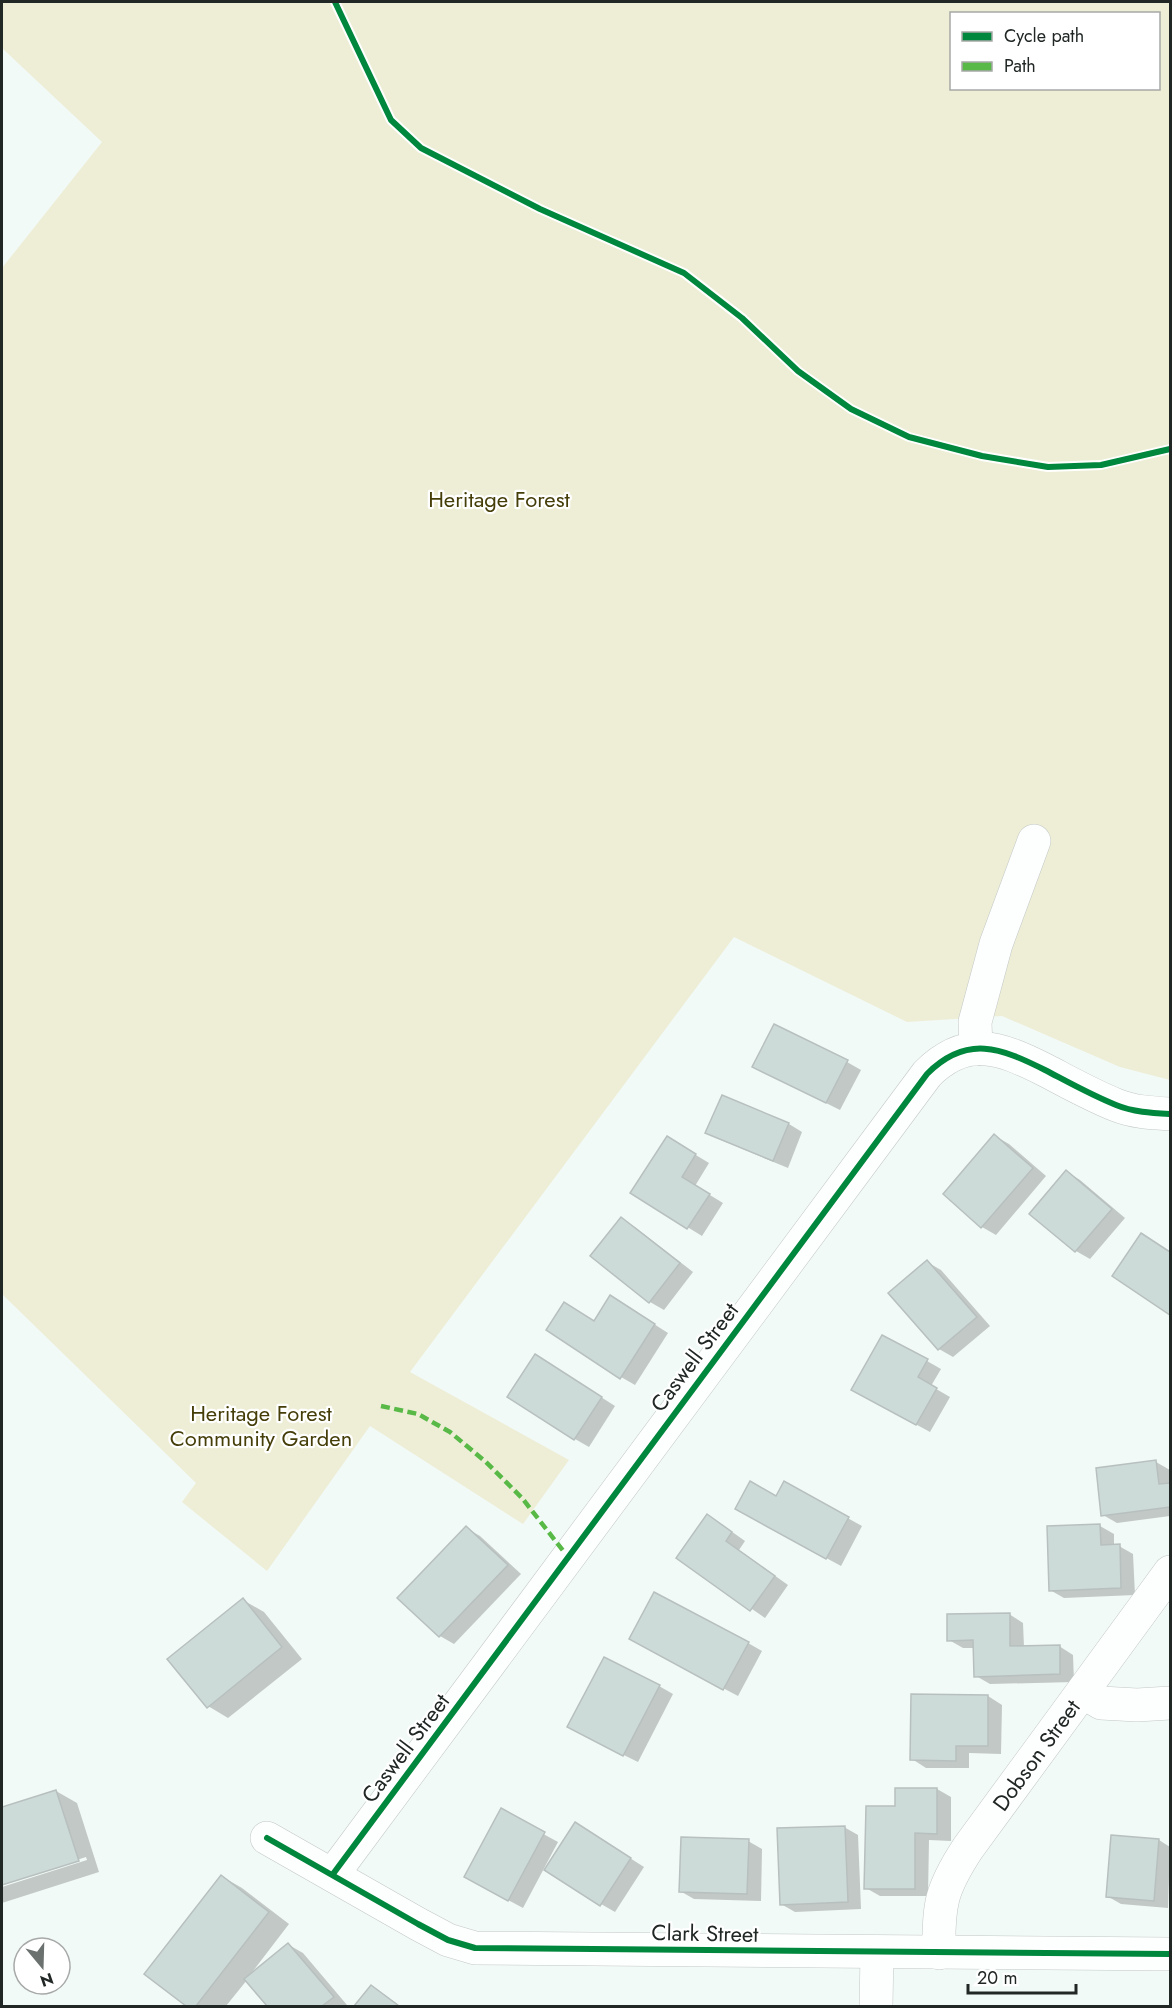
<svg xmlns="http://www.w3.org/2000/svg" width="1172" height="2008" font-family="Jost,sans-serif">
  <rect width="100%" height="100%" fill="#f2faf7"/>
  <path fill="#eeeed7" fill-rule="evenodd" d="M2,2H1170V1080L1120,1067L1002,1016L907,1022L734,937L410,1372L569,1460L523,1524L370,1426L267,1571L182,1502L196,1483L2,1294V268L102,142L2,48ZM952,14H1158V88H952Z"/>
  <g fill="#0003">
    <polygon points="847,1062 861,1070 840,1110 768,1074"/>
    <polygon points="789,1124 802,1132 788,1168 721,1140 707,1132"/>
    <polygon points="995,1136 1009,1144 1046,1176 996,1235 982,1227"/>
    <polygon points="681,1146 709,1163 695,1186 723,1203 702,1236 632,1193"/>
    <polygon points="1067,1172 1080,1180 1125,1218 1090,1259 1076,1251 1031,1214"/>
    <polygon points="621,1219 635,1227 693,1272 664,1310 650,1302 592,1256"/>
    <polygon points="1142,1235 1170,1253 1170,1314 1114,1276"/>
    <polygon points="927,1262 941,1270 990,1326 953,1357 939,1349"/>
    <polygon points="624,1305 668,1333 635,1385 621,1377 595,1322"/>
    <polygon points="927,1361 941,1369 931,1386 950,1397 930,1432 853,1390"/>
    <polygon points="549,1364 615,1406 589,1447 575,1439"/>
    <polygon points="1156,1462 1170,1470 1170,1516 1117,1523 1103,1515"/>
    <polygon points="784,1483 862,1526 841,1566 751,1517 777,1498"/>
    <polygon points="721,1524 745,1541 739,1550 788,1585 765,1618 678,1558"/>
    <polygon points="1100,1526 1114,1534 1114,1546 1119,1546 1133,1554 1135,1595 1064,1598 1050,1590"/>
    <polygon points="466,1528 480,1536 521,1574 454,1644 440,1636 399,1598"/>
    <polygon points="243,1600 264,1612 302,1659 228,1718 208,1706"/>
    <polygon points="1009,1614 1023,1623 1024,1647 1059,1646 1073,1655 1074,1682 990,1684 976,1676 975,1648 963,1648 949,1640"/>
    <polygon points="748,1643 762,1651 738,1696 645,1647"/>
    <polygon points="659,1686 673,1694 638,1762 583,1735"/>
    <polygon points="988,1696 1002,1705 1001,1754 969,1753 969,1768 926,1768 912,1759"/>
    <polygon points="937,1789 951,1797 951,1841 929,1840 928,1896 880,1896 866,1888 897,1808"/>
    <polygon points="56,1791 77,1803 99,1872 2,1903 2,1887 87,1860 86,1857 2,1884 2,1809"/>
    <polygon points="501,1811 558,1842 523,1908 480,1885"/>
    <polygon points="844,1827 858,1835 861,1909 795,1912 781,1904"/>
    <polygon points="589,1832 644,1867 615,1912 601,1904"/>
    <polygon points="1113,1836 1159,1840 1170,1847 1168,1908 1121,1904 1107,1896"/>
    <polygon points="748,1841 762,1849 761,1901 694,1899 680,1891"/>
    <polygon points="221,1876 242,1888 289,1924 250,1975 289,1945 303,1953 347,2005 269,2006 247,1980 226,2006 189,2006 146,1974"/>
    <polygon points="371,1987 385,1995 400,2006 355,2006"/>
  </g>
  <g fill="#ccdad8" stroke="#b8c0bf" stroke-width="1.5">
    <polygon points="774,1024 848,1060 826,1103 752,1067"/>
    <polygon points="722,1095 789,1123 773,1161 705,1133"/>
    <polygon points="994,1134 1033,1168 981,1228 943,1194"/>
    <polygon points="667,1136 696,1154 682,1177 710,1194 687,1229 630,1193"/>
    <polygon points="1066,1170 1112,1209 1075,1252 1029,1214"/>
    <polygon points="621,1217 680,1263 649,1303 590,1256"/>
    <polygon points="1141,1233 1170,1252 1170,1315 1112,1276"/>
    <polygon points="927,1260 977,1317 938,1350 888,1293"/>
    <polygon points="610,1295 655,1324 620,1379 546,1330 564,1302 594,1321"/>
    <polygon points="882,1335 928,1359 918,1377 937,1388 916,1425 851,1390"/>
    <polygon points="535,1354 602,1397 574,1440 507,1397"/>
    <polygon points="1156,1460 1159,1484 1170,1483 1170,1507 1101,1516 1096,1468"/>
    <polygon points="750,1481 776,1496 784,1481 849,1517 826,1559 735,1509"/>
    <polygon points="707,1514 732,1532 726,1541 775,1576 750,1611 676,1558"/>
    <polygon points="1100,1524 1101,1545 1120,1544 1121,1588 1049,1591 1047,1526"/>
    <polygon points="466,1526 508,1565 439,1637 397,1598"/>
    <polygon points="654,1592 749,1642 723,1690 629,1639"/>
    <polygon points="243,1598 282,1647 207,1708 167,1659"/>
    <polygon points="1010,1613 1010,1646 1060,1645 1060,1674 974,1677 973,1640 947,1641 947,1614"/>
    <polygon points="604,1657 660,1685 623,1756 567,1727"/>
    <polygon points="911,1694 988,1695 988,1746 956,1746 956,1761 910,1760"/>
    <polygon points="895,1788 937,1788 937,1834 915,1833 915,1889 864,1889 866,1806 895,1806"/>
    <polygon points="56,1790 79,1861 2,1885 2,1807"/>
    <polygon points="501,1808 545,1832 508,1901 464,1877"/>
    <polygon points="575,1822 631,1858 600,1906 544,1870"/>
    <polygon points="845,1826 848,1902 780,1905 777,1828"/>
    <polygon points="1111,1835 1159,1839 1154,1901 1106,1897"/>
    <polygon points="681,1837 749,1839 747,1894 679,1892"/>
    <polygon points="221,1875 269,1912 196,2006 186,2006 144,1974"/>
    <polygon points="288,1943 334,1997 322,2006 267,2006 244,1979"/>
    <polygon points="371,1985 399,2006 354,2006"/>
  </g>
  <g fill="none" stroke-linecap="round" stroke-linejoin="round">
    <g stroke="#c2c9c6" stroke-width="34">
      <g id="street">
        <polyline points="976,1049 975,1022 996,944 1034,841"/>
        <polyline points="1083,1692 1101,1703 1137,1705 1170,1703"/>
        <polyline points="267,1838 418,1924 448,1940 475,1948 1170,1954"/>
        <path d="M333,1874L927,1074C967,1034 1001,1048 1045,1070C1068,1082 1091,1095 1116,1105C1133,1112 1152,1113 1170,1114"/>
        <path d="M939,1953C938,1905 941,1889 968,1848L1170,1572"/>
        <polyline points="876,2006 877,1953"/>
      </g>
    </g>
    <use href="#street" stroke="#fdfefe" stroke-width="33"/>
    <polyline stroke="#58b947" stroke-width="4.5" stroke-dasharray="9 4.5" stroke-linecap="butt" points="381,1406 418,1414 450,1432 486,1462 522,1498 568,1557"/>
    <g stroke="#fff" stroke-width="10">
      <g id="cycleway">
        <polyline points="335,2 391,120 421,148 540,209 684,273 742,318 798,371 851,409 909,437 982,456 1048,467 1101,465 1170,449"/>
        <polyline points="267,1838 418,1924 448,1940 475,1948 1170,1954"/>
        <path d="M333,1874L927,1074C967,1034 1001,1048 1045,1070C1068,1082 1091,1095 1116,1105C1133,1112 1152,1113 1170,1114"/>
      </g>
    </g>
    <use href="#cycleway" stroke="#00873e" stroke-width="6"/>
  </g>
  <g text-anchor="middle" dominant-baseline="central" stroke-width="4.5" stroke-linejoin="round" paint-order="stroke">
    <g font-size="22" fill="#453e09" stroke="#fff">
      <text x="499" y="499">Heritage Forest</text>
      <text x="261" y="1413">Heritage Forest<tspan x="261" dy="25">Community Garden</tspan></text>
    </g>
    <g font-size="22" fill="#202724" stroke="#fff">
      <text transform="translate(694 1357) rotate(-53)">Caswell Street</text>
      <text transform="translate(405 1748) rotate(-53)">Caswell Street</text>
      <text transform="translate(1036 1755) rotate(-54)">Dobson Street</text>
      <text transform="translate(705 1933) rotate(1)">Clark Street</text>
    </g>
  </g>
  <rect width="1172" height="2008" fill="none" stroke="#202724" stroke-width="6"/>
  <rect x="950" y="12" width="210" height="78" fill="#ffffff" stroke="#a6a9a7" stroke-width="1.5"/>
  <rect x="962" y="32" width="30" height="9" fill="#00873e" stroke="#a6a9a7" stroke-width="1.5"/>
  <text x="1004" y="42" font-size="18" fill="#202724">Cycle path</text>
  <rect x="962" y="62" width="30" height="9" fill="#58b947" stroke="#a6a9a7" stroke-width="1.5"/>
  <text x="1004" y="72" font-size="18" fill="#202724">Path</text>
  <g transform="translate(42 1966) rotate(161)"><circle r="28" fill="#ffffff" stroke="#a6a9a7" stroke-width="1.5"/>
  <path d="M0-4.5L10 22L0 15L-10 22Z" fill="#6a716e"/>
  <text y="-9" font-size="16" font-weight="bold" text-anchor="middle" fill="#202724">N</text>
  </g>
  <path d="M968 1984v9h108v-9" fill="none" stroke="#202724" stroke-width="3"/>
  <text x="977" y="1984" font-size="18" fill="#202724" stroke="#ffffff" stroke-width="4.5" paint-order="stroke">20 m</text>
</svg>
